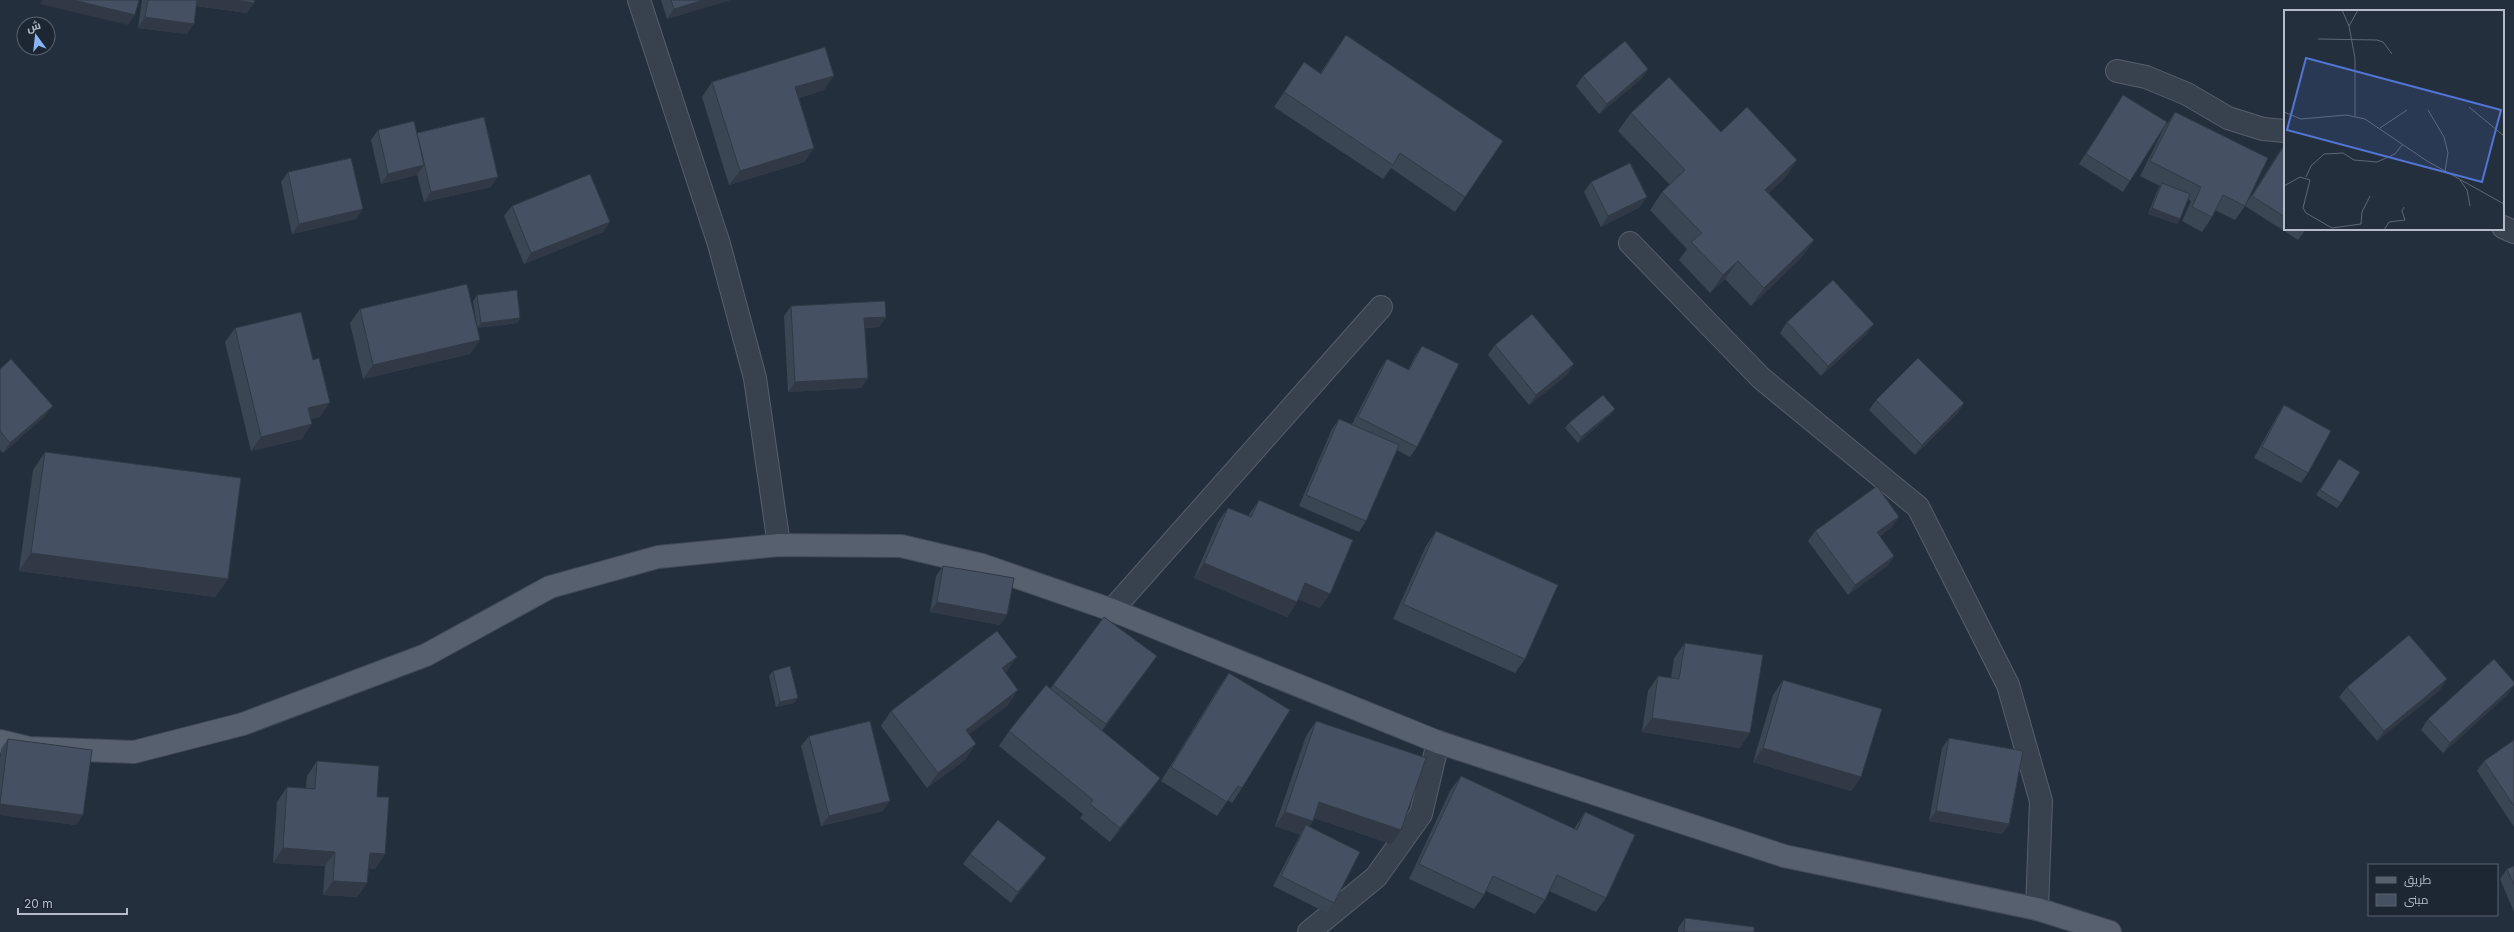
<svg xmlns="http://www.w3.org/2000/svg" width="2514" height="932" font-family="Inter,Cairo,sans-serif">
  <rect width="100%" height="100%" fill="#242f3e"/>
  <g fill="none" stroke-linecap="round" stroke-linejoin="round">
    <g stroke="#565f6c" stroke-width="24">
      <g id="minor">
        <polyline points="639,0 719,244 755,378 779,545"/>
        <polyline points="2117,71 2146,77 2187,94 2228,118 2263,129 2285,131"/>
        <polyline points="2503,227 2514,232"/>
        <polyline points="1630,243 1761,378 1918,507 2008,685 2041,801 2037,909"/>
        <polyline points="1112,610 1381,307"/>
        <polyline points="1309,932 1376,877 1421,814 1438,742"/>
      </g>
    </g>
    <g stroke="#414a57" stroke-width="24">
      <polyline id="major" points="0,741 29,748 134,752 243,724 426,655 550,587 658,557 779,545 901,546 982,565 1112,610 1438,742 1784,856 2037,909 2110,932"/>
    </g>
    <use href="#minor" stroke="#38414e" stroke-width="22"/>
    <use href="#major" stroke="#56606e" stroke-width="22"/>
  </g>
  <g fill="#3b4654">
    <polygon points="142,0 255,0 254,3 247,13 196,6 187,34 138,28"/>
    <polygon points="661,0 730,0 667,19"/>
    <polygon points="1346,35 1465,197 1455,212 1391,168 1383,179 1274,107 1304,62 1320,73"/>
    <polygon points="1648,69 1641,79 1599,114 1576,86 1583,76"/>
    <polygon points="712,82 824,90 799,98 814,148 804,162 729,185 702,97"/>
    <polygon points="2123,95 2167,124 2175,112 2246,204 2285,143 2285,229 2306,229 2298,240 2245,206 2235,220 2215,210 2212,217 2202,232 2182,221 2191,201 2188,199 2180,219 2177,224 2148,214 2158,189 2160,186 2140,176 2164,128 2130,181 2123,192 2079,164 2116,106"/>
    <polygon points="1631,113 1721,132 1797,160 1785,178 1768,193 1814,240 1801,258 1751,306 1725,279 1710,293 1679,260 1687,249 1650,210 1662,192 1670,185 1618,131"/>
    <polygon points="378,130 416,134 417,133 491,187 424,202 417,174 417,175 381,184 371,140"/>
    <polygon points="288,172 363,209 356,219 292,234 281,182"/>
    <polygon points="1591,182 1640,207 1601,227 1584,192"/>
    <polygon points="512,206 603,232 524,264 504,216"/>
    <polygon points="477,295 520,318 517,323 477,328 470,354 363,379 350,323 360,309 477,326 473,301"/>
    <polygon points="791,306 886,317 879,327 865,328 868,378 861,388 788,392 784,316"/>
    <polygon points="1787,322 1867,334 1821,376 1780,333"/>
    <polygon points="235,328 320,417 311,419 302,439 251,451 225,342"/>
    <polygon points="1495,345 1567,375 1529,405 1488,355"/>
    <polygon points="1422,346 1417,447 1410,457 1397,450 1366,521 1359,532 1299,506 1332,429 1339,419 1352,424 1380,369 1387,359 1408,370 1415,356"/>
    <polygon points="0,369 45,416 3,453 0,450"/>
    <polygon points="1876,400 1964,403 1957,414 1915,455 1869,410"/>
    <polygon points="2284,405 2308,473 2301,483 2254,458 2277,416"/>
    <polygon points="1615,409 1611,414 1578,443 1565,428 1569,423"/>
    <polygon points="45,452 228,579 215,597 19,571 33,470"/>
    <polygon points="2336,464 2341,503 2337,508 2316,495"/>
    <polygon points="1259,500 1320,608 1298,599 1297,602 1287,617 1194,578 1218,522 1228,508 1248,516"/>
    <polygon points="1899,517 1892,527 1880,536 1894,556 1887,566 1848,595 1808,541 1815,531"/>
    <polygon points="1436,531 1525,659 1515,673 1393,619 1426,546"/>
    <polygon points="943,566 1007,615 1000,625 930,612 936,576"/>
    <polygon points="1685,643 1740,748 1642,732 1648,691 1658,676 1671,678 1674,658"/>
    <polygon points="1150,666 1102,731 1160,778 1150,792 1110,842 1080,818 1083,814 999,746 1009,731 1050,689 1053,685"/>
    <polygon points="773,671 794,703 776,707 769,676"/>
    <polygon points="1007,671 1005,673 1008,705 969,734 966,759 927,788 881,726 891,711"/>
    <polygon points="1229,673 1242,788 1232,803 1228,800 1217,816 1161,781 1219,687"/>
    <polygon points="1783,680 1861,777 1851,791 1753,762 1773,695"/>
    <polygon points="2347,687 2440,690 2377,741 2339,697"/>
    <polygon points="2508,694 2443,753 2421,730 2428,719"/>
    <polygon points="1316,721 1401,830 1391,844 1314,818 1309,826 1334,903 1327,913 1273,886 1300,835 1275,826 1306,736"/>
    <polygon points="809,736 883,811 821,826 801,746"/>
    <polygon points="1949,738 2009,824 2002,834 1929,821 1942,748"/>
    <polygon points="8,739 83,815 76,825 0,815 0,759 1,749"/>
    <polygon points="2514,740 2514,827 2477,771 2484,761"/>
    <polygon points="317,761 377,797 385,854 375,869 368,868 367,883 357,897 323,895 325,866 273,863 277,802 287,787 306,788 307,776"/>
    <polygon points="1461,776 1574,829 1585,812 1606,898 1596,912 1549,891 1545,900 1535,914 1486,891 1484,895 1474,909 1409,879 1450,791"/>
    <polygon points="970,854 1039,868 1011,903 963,864"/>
    <polygon points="2514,866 2514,912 2500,879 2507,869"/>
    <polygon points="1685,918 1754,932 1678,932 1678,928"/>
  </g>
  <g fill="#303945">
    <polygon points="43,0 73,0 135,15 128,25 40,4"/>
    <polygon points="195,0 234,0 254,3 247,13 191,5"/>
    <polygon points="704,0 730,0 667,19 674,9"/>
    <polygon points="145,17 194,24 187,34 138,28"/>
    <polygon points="1648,69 1641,79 1599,114 1607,104"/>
    <polygon points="834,76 824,90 785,102 795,87"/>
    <polygon points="814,148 804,162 729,185 740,171"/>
    <polygon points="1797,160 1785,178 1753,208 1765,190"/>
    <polygon points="424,165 417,175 381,184 388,174"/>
    <polygon points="498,177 491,187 424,202 431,192"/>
    <polygon points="1647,197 1640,207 1601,227 1608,216"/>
    <polygon points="2152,208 2180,219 2177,224 2148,214"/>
    <polygon points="363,209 356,219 292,234 299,224"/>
    <polygon points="610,222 603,232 524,264 531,253"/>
    <polygon points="1814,240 1801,258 1751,306 1764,288"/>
    <polygon points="1738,261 1725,279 1710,293 1723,275"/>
    <polygon points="886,317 879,327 857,328 864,318"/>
    <polygon points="520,318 517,323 477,328 481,323"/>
    <polygon points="1874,324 1867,334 1821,376 1828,366"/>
    <polygon points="480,340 470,354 363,379 373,365"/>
    <polygon points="1574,364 1567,375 1529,405 1536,395"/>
    <polygon points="868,378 861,388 788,392 795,382"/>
    <polygon points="330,403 320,417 298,422 308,408"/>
    <polygon points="1964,403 1957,414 1915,455 1922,445"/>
    <polygon points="53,406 45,416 3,453 10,443"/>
    <polygon points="1615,409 1611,414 1578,443 1581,437"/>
    <polygon points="312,424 302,439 251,451 261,437"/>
    <polygon points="1899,517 1892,527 1870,542 1877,532"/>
    <polygon points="31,553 228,579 215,597 19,571"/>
    <polygon points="1894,556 1887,566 1848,595 1855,585"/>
    <polygon points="1204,563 1297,602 1287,617 1194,578"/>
    <polygon points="1305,583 1330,594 1320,608 1295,598"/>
    <polygon points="937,602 1007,615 1000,625 930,612"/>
    <polygon points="1157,656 1150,666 1099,734 1106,724"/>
    <polygon points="1017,657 1007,671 992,683 1002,668"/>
    <polygon points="2447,679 2440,690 2377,741 2384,731"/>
    <polygon points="2514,685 2508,694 2443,753 2450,743"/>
    <polygon points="1018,690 1008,705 955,745 966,730"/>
    <polygon points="798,698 794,703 776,707 780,702"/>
    <polygon points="1652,718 1750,733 1740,748 1642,732"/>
    <polygon points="976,744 966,759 927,788 938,773"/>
    <polygon points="1763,748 1861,777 1851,791 1753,762"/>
    <polygon points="1160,778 1150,792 1110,842 1120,828"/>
    <polygon points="890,801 883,811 821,826 829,816"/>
    <polygon points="1319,802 1401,830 1391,844 1309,816"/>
    <polygon points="0,804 83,815 76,825 0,815"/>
    <polygon points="1936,811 2009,824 2002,834 1929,821"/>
    <polygon points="1285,812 1313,821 1303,836 1306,825 1300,835 1275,826"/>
    <polygon points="283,848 335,852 325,866 273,863"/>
    <polygon points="370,853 385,854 375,869 359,868"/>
    <polygon points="1046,858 1039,868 1011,903 1018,892"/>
    <polygon points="333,881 367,883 357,897 323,895"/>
  </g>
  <g fill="#455162" stroke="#303945">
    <polygon points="73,0 139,0 135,15"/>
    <polygon points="148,0 197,0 194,24 145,17"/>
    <polygon points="234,0 255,0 254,3"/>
    <polygon points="671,0 704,0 674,9"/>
    <polygon points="1346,35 1503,141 1465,197 1400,153 1393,165 1284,92 1304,62 1321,74"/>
    <polygon points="1625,41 1648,69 1607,104 1583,76"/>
    <polygon points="825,47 834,76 795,87 814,148 740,171 712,82"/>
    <polygon points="1669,77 1721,132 1747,107 1797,160 1765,190 1814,240 1764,288 1738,261 1723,275 1691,242 1702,233 1662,192 1685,170 1631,113"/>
    <polygon points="2123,95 2167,122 2130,181 2086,154"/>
    <polygon points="2175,112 2268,158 2245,206 2223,195 2212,217 2192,207 2201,187 2150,161"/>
    <polygon points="484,117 498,177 431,192 417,133"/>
    <polygon points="414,121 424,165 388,174 378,130"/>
    <polygon points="2285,144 2285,217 2252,196"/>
    <polygon points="351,158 363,209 299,224 288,172"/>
    <polygon points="1630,163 1647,197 1608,216 1591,182"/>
    <polygon points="590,174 610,222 531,253 512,206"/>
    <polygon points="2162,183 2190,194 2180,219 2152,208"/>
    <polygon points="1833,280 1874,324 1828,366 1787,322"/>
    <polygon points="467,284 480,340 373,365 360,309"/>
    <polygon points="517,290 520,318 481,323 477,295"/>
    <polygon points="885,301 886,317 864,318 868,378 795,382 791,306"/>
    <polygon points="301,312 313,360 319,358 330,403 308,408 312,424 261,437 235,328"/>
    <polygon points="1532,314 1574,364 1536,395 1495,345"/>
    <polygon points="1422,346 1459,364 1417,447 1358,417 1387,359 1409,370"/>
    <polygon points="1918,358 1964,403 1922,445 1876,400"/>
    <polygon points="11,359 53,406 10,443 0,431 0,369"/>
    <polygon points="1603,395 1615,409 1581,437 1569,423"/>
    <polygon points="2284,405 2331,431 2308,473 2262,447"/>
    <polygon points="1339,419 1399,445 1366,521 1306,495"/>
    <polygon points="45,452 241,478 228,579 31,553"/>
    <polygon points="2339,459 2360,472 2341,503 2320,490"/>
    <polygon points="1877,486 1899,517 1877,532 1894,556 1855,585 1815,531"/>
    <polygon points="1259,500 1353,540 1330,594 1305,583 1297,602 1204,563 1228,508 1251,517"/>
    <polygon points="1436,531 1558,585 1525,659 1403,604"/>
    <polygon points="943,566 1014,578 1007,615 937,602"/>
    <polygon points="1104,617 1157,656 1106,724 1053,685"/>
    <polygon points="997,631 1017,657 1002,668 1018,690 966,730 976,744 938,773 891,711"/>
    <polygon points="2409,635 2447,679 2384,731 2347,687"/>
    <polygon points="1685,643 1763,655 1750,733 1652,718 1658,676 1679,679"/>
    <polygon points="2494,659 2514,682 2514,685 2450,743 2428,719"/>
    <polygon points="790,666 798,698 780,702 773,671"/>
    <polygon points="1229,673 1290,710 1242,788 1238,786 1227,802 1171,767"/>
    <polygon points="1783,680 1882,709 1861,777 1763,748"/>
    <polygon points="1046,685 1160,778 1120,828 1090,804 1093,800 1009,731"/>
    <polygon points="870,721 890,801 829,816 809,736"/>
    <polygon points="1316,721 1426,758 1401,830 1319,802 1313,821 1285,812"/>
    <polygon points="1949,738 2023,751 2009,824 1936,811"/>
    <polygon points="8,739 92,750 83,815 0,804"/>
    <polygon points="2514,740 2514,806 2484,761"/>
    <polygon points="317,761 379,766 377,797 389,797 385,854 370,853 367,883 333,881 335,852 283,848 287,787 315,789"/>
    <polygon points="1461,776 1577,830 1585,812 1635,835 1606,898 1557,875 1545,900 1493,876 1484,895 1419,864"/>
    <polygon points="998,820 1046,858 1018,892 970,854"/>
    <polygon points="1306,825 1360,852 1334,903 1281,876"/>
    <polygon points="2514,866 2514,885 2507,869"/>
    <polygon points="1685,918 1754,927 1754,932 1684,932"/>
  </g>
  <g transform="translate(2284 10)">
    <rect width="220" height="220" fill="#242f3e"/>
    <path fill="none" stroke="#5e6776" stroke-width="1" d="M58,0L65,16L71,48V106M65,16L74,0M34,29L93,30L99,32L108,44M185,97L220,126M144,100L160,127L164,143L161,161M0,102L17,109L62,105L81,109L143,151L220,194M96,118L123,100M22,167L27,156L40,144L59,143L70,150L93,152L111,144L118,135M176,170L183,180L186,196M0,176L16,167L26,170L19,198L22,203L48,218L77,214L78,202L86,186M100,220L105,212L121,210L118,201L120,197"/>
    <path fill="#5274d3" fill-opacity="0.15" stroke="#5274d3" stroke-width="2" d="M22,48L217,100L198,172L3,120Z"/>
    <rect width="220" height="220" fill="none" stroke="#b4bcc9" stroke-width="2"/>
  </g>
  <rect x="2368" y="864" width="130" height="52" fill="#1d2633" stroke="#59626f"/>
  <rect x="2376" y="877" width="20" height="6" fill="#56606e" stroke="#59626f"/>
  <text x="2404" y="884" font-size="12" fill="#b4bcc9">طريق</text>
  <rect x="2376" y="894" width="20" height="12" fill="#455162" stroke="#59626f"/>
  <text x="2404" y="904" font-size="12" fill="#b4bcc9">مبنى</text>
  <g transform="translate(36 36) rotate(345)"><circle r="19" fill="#1d2633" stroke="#59626f"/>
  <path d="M0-3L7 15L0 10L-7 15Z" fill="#8ab4f8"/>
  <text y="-6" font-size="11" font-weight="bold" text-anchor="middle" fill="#b4bcc9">ش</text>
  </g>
  <path d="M18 908v6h109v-6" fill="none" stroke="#b4bcc9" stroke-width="2"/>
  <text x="24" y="908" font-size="12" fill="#b4bcc9" stroke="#1d2633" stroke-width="3" paint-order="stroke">20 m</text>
</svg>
